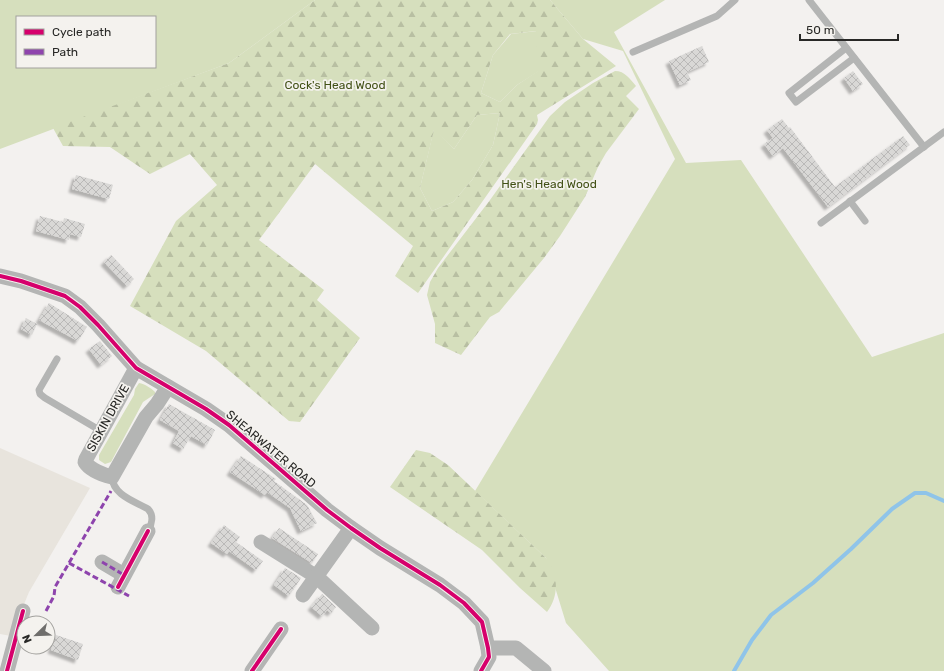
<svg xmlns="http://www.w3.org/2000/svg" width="944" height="671" font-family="Rubik,sans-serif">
  <defs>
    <pattern id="forest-firs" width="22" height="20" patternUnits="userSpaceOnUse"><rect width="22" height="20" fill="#d6dfbd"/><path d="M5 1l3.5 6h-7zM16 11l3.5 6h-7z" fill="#b8bfa2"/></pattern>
    <pattern id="building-cross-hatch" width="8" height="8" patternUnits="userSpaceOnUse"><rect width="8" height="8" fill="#d9d8d6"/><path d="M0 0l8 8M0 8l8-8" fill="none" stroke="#bab9b8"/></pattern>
    <filter id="shadow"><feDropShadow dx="-3.5" dy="3.5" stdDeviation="1" flood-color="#0004"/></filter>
  </defs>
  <rect width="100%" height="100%" fill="#f3f1ef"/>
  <polygon fill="#e8e4dd" points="0,448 90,488 29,592 11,636 0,634"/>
  <g fill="#d6dfbd" fill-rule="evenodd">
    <path d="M0,0H315L229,63L0,149ZM17,17H155V67H17Z"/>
    <polygon points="550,0 665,0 614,32 686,163 741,160 872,357 944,333 944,671 609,671 566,623 546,558 475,491 675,159 623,51 583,39"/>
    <polygon points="537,31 539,71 517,85 500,102 481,93 493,55 511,34"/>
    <polygon points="500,113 493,145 472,180 453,202 432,211 420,188 434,129 454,149 477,115"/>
    <path d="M139,383C145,384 151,388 155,392V394L143,402L111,462L105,464L99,460V455L134,395L135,389Z"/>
  </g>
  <g fill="url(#forest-firs)" fill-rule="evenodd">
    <path d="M315,0H550L583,39L616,66L537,115L538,120L537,124L418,293L395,276L413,246L315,164L259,240L324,290L317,300L360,338L300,422L289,421L206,351L130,306L176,221L217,185L190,154L150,174L110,147L63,146L53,128L229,63ZM536,31L538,71L517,85L500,102L481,93L493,55L510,34ZM500,113L493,145L472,180L453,202L432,211L420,188L434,130L454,149L477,115Z"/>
    <path d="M615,71C625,71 630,79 636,86L626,96L639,109L606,153L598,167L585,197L560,236L544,258L499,312L490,317L461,355L435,343V324L427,295L430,282L438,268L490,200L550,116L565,102L593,83Z"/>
    <path d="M416,450L430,453L448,465L546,558C559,575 559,596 547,612L520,588L482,550L390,487Z"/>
  </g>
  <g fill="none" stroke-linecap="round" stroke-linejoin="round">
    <polyline stroke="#8fc4e9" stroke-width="4" points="734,671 752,640 771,615 813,583 851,549 892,509 915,493 926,493 944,501"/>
  </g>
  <g fill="url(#building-cross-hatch)" filter="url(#shadow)">
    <polygon points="702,46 709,62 687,72 691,80 680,85 669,61"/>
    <polygon points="853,71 863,84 853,91 844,78"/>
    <polygon points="782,119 789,128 790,127 835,187 903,136 910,145 828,207 783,148 773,156 764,144 773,138 767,130"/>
    <polygon points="76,175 113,185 109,199 72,189"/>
    <polygon points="40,216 63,222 64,218 85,224 81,237 70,234 69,240 36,231"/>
    <polygon points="111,255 134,279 127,286 104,262"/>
    <polygon points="49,303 87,327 78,341 39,320"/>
    <polygon points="26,318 37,324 32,335 21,329"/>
    <polygon points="100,341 112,356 101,365 89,349"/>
    <polygon points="169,404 215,430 207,445 191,436 183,449 173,443 179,431 160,420"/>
    <polygon points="241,456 276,479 274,481 307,505 317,523 301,531 290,508 267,492 265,495 230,472"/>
    <polygon points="224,525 240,537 236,542 263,561 256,570 229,551 227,554 211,543"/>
    <polygon points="279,528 318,554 312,563 272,538"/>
    <polygon points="285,568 301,578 289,596 274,585"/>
    <polygon points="322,594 336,607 331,613 327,610 322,616 311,607"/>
    <polygon points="56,635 83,644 78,660 51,650"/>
  </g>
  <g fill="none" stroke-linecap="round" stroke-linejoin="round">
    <g stroke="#b4b5b4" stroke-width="7">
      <polyline points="809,0 924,147"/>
      <polyline points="846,48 789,93 796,102 854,58"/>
      <polyline points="633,52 717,16 735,0"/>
      <polyline points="850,201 865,221"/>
      <polyline points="821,223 944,132"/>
      <polyline points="57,359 39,390 40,394 45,398 101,431"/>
      <path d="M112,477C113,495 134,501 148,509C154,515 152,524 148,531"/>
    </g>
    <g stroke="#b4b5b4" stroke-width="15">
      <polyline points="0,276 21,281 65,296 80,307 98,325 136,368 206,409 229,425 327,510 351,528 380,548 440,585 464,603 482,622 488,648 489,657 481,671"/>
      <path d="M136,368L86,459L85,462C90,470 104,475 112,477L146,417L157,404L168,387"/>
      <polyline points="261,542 317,577 372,628"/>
      <polyline points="102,562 124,575"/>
      <polyline points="118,587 148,531"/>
      <polyline points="303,595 351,528"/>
      <polyline points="488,648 516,648 544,671"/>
      <polyline points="7,671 23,611"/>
      <polyline points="252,671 281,629"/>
    </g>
    <g stroke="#8e44ad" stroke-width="3" stroke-dasharray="6 3" stroke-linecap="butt">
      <polyline points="102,562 124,575"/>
      <polyline points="69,563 129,596"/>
      <polyline points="46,611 54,596 55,587 111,491"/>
    </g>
    <g stroke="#f4f2ee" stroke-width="6">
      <g id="cycleway">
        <polyline points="0,276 21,281 65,296 80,307 98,325 136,368 206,409 229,425 327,510 351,528 380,548 440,585 464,603 482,622 488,648 489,657 481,671"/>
        <polyline points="118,587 148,531"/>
        <polyline points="7,671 23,611"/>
        <polyline points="252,671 281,629"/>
      </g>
    </g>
    <use href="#cycleway" stroke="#d6006c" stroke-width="4"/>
  </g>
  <g text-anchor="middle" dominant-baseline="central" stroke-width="3.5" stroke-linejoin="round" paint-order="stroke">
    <g font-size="12" fill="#425116" stroke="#f4f2ee">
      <text x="335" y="85">Cock's Head Wood</text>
      <text x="549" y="184">Hen's Head Wood</text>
    </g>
    <g font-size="12" fill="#282826" stroke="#f4f2ee">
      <text transform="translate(108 418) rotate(-61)">SISKIN DRIVE</text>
      <text transform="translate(271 449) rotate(40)">SHEARWATER ROAD</text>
    </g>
  </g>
  <rect x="16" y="16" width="140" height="52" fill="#f4f2ee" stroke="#a2a19e"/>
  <rect x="24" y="29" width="20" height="6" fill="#d6006c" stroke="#a2a19e"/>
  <text x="52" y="36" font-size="12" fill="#282826">Cycle path</text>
  <rect x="24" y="49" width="20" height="6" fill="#8e44ad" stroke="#a2a19e"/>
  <text x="52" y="56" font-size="12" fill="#282826">Path</text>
  <g transform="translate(36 635) rotate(247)"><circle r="19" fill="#f4f2ee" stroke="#a2a19e"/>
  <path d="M0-3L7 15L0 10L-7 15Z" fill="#6f6e6c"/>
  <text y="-6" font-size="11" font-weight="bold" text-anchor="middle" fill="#282826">N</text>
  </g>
  <path d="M800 34v6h98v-6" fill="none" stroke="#282826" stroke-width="2"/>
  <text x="806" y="34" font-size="12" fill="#282826" stroke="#f4f2ee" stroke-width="3" paint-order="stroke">50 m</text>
</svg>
